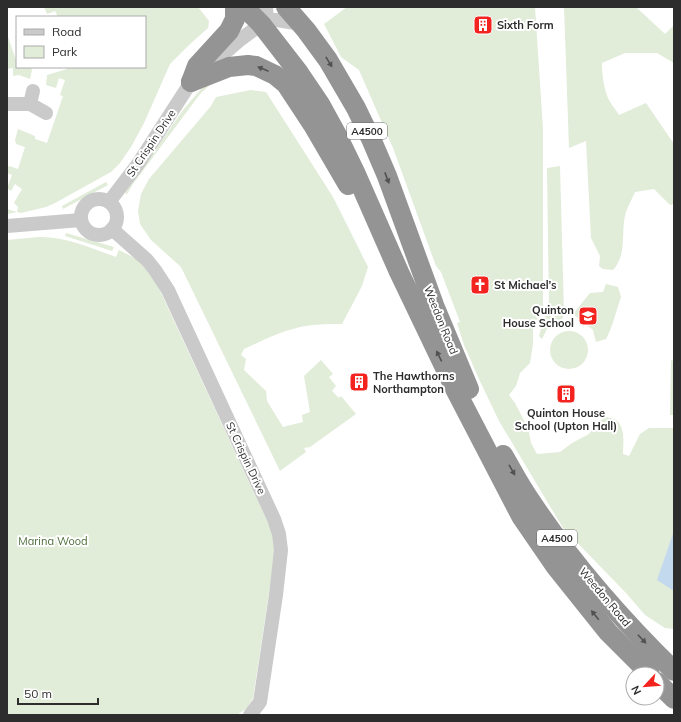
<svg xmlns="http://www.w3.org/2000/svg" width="681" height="722" font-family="Mulish,sans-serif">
  <rect width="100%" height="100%" fill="#fff"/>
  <g fill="#e1ecd9">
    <polygon points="44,7 198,7 209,21 208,28 189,45 170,64 144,123 131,147 120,163 111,172 55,203 46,207 21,213 17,212 7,214 7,209 17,212 18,207 14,203 22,189 15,184 11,191 7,188 12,175 7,173 7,168 9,166 18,169 25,147 16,144 15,140 18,129 35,136 35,139 47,143 63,96 60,95 65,80 59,78 56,88 46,85 47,75 67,69 67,67 145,67 145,17 58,17 55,11 47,14"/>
    <path d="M347,7H535L543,129V308L535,323L533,330V344L530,363L520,373L516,386L509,395L515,403L528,428L531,443L537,454L560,452L572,443L589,434L597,422L607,417C610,418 614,419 616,420C626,428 623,444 623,454L629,456L640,434L649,428H673L674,427V629L665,628L645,615L626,593L563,528L499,421L479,379L464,345L457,323L460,322L441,272L436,266L393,148L359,70L341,57L324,24Z"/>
    <path d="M564,7H636L665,34L674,25V63L657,53H625L602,63C602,76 604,94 612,105C614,108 617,111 619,115L646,103L674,144V204L670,205L654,189L635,192C632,199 628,206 626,212C620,231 628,254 613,270L603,269L599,266L600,256L591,238L586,141L569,148Z"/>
    <polygon points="7,34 17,63 17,67 31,67 32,70 30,79 19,75 13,76 13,68 7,69"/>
    <polygon points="215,80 200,94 133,184 127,194 125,193 183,110 201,89"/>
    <path d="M251,90L266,92L333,197L368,267L362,286L342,324C325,324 309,324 293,329C276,333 260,342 244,349L241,355L246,359L244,370L266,391L267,401L283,427L303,422L302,415L310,412L304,376L321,360L333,374L329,377L336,386L332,391L339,398L341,396L356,414L310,447L304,448L306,452L280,471L181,267L151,240L140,224L138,211L141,194L149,179L211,106L216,97Z"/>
    <polygon points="560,166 564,313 562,320 547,329 542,339 539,336 544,319 549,309 547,168"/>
    <polygon points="106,182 108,185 63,209 62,206"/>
    <polygon points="66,233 114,247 112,251 65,236"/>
    <path d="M38,237C64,236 91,248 116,257L119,250L137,259L155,280L275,538L276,547L253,698L247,708L237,715H7V240Z"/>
    <path d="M606,284L618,287L621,297C616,311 613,326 606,339L596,342L593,330L573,314L590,293L603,292Z"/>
    <circle cx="569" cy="350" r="19"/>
    <polygon points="671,360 674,361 674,415 670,415"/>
  </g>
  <polygon fill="#c3d9ee" points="674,531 674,591 657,580"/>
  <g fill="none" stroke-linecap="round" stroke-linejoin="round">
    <g stroke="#cacaca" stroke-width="14">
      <polyline points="262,28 267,20 266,7"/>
      <polyline points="7,104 30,104 46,113"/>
      <polyline points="30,104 33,91"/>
      <circle cx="99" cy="217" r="18"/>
      <polyline points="109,202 138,164 191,82 241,39 267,20 277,20 301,24"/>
      <polyline points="7,226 81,220"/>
      <polyline points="112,229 147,260 155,270 168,290 274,519 279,534 281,550 276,595 260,702 250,715"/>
    </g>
    <g stroke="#949494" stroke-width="20">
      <polyline points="244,7 261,24 299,73 320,104 337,135 355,172 399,272 456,391 521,516 556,567 608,632 650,674"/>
      <polyline points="286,7 306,30 328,60 356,108 372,141 387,176 434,305 469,389"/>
      <polyline points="191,82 229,67 248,65 256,66 275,75 286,84 313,125 348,185"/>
      <polyline points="191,82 197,66 229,31 235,19 235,7"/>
      <path d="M503,455C512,470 520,486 530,500C571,562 621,619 674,671"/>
      <polyline points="657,682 674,699"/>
    </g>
  </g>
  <defs><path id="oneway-solid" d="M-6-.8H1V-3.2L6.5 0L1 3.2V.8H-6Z"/></defs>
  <g fill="#515151">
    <use href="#oneway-solid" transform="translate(329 62) rotate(58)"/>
    <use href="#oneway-solid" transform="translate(263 69) rotate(-157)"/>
    <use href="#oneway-solid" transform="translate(387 178) rotate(69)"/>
    <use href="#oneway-solid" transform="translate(439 356) rotate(-116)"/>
    <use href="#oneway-solid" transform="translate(512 470) rotate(60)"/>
    <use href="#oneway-solid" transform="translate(595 615) rotate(-129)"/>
    <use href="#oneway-solid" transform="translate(642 639) rotate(46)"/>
  </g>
  <defs>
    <g id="building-square" transform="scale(1)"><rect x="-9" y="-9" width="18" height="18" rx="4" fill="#f3241f" stroke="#fff"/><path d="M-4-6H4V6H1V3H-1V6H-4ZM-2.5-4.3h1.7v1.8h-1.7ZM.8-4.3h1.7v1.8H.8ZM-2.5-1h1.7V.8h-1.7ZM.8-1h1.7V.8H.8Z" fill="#fff"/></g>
    <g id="church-square" transform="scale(1)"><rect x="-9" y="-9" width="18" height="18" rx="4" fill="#f3241f" stroke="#fff"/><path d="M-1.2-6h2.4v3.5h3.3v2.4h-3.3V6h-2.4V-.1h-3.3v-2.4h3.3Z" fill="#fff"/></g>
    <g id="school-square" transform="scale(1)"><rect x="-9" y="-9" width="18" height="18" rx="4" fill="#f3241f" stroke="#fff"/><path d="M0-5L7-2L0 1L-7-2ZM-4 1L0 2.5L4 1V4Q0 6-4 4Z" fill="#fff"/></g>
  </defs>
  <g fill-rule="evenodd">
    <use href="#building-square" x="483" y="25"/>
    <use href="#church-square" x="480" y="285"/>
    <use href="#school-square" x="588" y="316"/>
    <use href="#building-square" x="359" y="382"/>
    <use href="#building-square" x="566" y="394"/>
  </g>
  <g text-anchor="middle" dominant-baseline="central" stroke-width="4" stroke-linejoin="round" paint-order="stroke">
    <g fill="#fff" stroke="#6c6c6c" stroke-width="1">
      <rect x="347" y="123" width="40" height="16" rx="3"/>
      <rect x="537" y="530" width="40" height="16" rx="3"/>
    </g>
    <g font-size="10" font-weight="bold" fill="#2d2d2d">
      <text x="367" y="131">A4500</text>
      <text x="557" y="538">A4500</text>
    </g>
    <g font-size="11" font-weight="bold" fill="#2d2d2d" stroke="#fff" text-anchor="start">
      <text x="497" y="25">Sixth Form</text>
      <text x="494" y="285">St Michael’s</text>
      <text x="574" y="310" text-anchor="end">Quinton<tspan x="574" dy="13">House School</tspan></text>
      <text x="373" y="376">The Hawthorns<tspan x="373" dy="13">Northampton</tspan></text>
      <text x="566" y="413" text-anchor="middle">Quinton House<tspan x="566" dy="13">School (Upton Hall)</tspan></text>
    </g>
    <g font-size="11" fill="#2d2d2d" stroke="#fff">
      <text transform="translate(151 143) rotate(-56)">St Crispin Drive</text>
      <text transform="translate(441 320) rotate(68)">Weedon Road</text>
      <text transform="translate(246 458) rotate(65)">St Crispin Drive</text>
      <text transform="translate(605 597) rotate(50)">Weedon Road</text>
    </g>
    <g font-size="11" fill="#4a6c37" stroke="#fff">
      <text x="53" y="541">Marina Wood</text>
    </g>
  </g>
  <rect width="681" height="722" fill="none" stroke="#2d2d2d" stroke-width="16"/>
  <rect x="16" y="16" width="130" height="52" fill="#ffffff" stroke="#ababab"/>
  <rect x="24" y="29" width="20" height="6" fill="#cacaca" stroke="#ababab"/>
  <text x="52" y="36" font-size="12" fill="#2d2d2d">Road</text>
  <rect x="24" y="46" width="20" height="12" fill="#e1ecd9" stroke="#ababab"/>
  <text x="52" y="56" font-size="12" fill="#2d2d2d">Park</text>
  <g transform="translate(645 686) rotate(244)"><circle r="19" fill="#ffffff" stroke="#ababab"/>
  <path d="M0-3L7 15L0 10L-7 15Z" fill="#f3241f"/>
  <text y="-6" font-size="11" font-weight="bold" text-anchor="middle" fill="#2d2d2d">N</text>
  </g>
  <path d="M18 698v6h80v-6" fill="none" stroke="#2d2d2d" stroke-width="2"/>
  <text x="24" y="698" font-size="12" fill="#2d2d2d" stroke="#ffffff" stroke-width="3" paint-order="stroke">50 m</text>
</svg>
